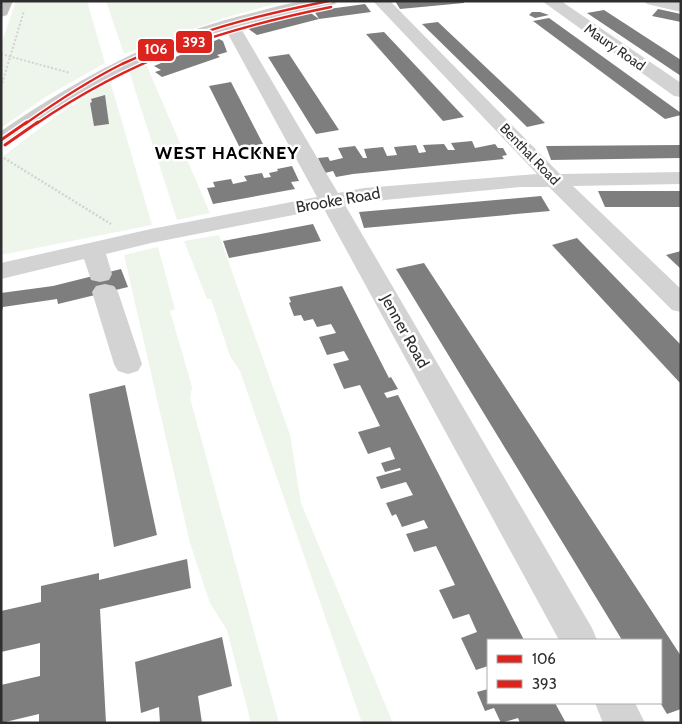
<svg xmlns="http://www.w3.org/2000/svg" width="682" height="724" font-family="Cabin,sans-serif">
  <rect width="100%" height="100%" fill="#fff"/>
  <g fill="#eef5eb">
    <polygon points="16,1 87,1 105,63 47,96 1,128 1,44"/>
    <polygon points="106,1 285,1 224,18 124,54"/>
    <polygon points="146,64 210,213 177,220 129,71"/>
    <polygon points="110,81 152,225 1,255 1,158 56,116"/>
    <polygon points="219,235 290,435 301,503 393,723 362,723 240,371 230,356 211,299 207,299 184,241"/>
    <polygon points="158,247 175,309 170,311 192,387 190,398 279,723 251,723 227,630 210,603 190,543 124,255"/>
  </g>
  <g fill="#7e7e7e">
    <polygon points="395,1 464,1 464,3 400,9"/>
    <polygon points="365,4 371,12 319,19 314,11"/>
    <polygon points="658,9 681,14 681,22 652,16"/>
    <polygon points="604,10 681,60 681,76 587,13"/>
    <polygon points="308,11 319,19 257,35 247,28"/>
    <polygon points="532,12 540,12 549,15 535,18 529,15"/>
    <polygon points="549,18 681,113 681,115 665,119 533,21"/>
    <polygon points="438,22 545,123 527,127 422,24"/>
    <polygon points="384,32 464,117 443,121 366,34"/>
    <polygon points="219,39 223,41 227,52 217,55 220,57 162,77 155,72 161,70 154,66"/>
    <polygon points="289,54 339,130 316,134 268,57"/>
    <polygon points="231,82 263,144 240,148 209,86"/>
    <polygon points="105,95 109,124 94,126 90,103 92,102 91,99"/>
    <polygon points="472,141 475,148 495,144 498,148 503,148 507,155 502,156 504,159 353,174 336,177 333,171 325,173 318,158 328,157 330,161 343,158 338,148 355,146 363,158 367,158 364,149 383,147 387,156 397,155 394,147 416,145 419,153 426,152 423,145 444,144 448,150 455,150 451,143"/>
    <polygon points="681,145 681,158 551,160 546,146"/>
    <polygon points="279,147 282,152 273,154 274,155 258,157 255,151"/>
    <polygon points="292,166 299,181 291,182 295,189 213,204 207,188 215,187 213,182 231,179 233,184 247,181 244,176 262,173 264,178 271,177 269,173 278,171 277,169"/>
    <polygon points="598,191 681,191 681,207 605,207"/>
    <polygon points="541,196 550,211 364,228 359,212"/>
    <polygon points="313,224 321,241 229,258 223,241"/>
    <polygon points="577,238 681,345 681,384 552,245"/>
    <polygon points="681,251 681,269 666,255"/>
    <polygon points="424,263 681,656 681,709 667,714 661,704 661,640 622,640 396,269"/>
    <polygon points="121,269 128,287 58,304 57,299 3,307 1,315 1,293 53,286"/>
    <polygon points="342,286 389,378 391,377 398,389 384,393 387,398 398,395 524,640 488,640 488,666 476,670 461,638 477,632 469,614 453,619 439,590 455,585 436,546 414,552 406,534 428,528 424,520 402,527 396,514 392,516 386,503 413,495 406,482 381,489 376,477 401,470 400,468 385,472 381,463 395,459 390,447 368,454 358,432 380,426 360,385 344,389 333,364 349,360 344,351 327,355 319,337 336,333 331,324 317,327 313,319 304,321 301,315 294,316 289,303 291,302 289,297"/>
    <polygon points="125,385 157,535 114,547 89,394"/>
    <polygon points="187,559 191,588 100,609 106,723 39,723 39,714 1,723 1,685 40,676 40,643 1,652 1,611 41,602 41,586 99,573 99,580"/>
    <polygon points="222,637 232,686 198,696 202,723 160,723 159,707 141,713 135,662"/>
    <polygon points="488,689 488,703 555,703 566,723 520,723 518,718 501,723 494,708 485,711 477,692"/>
  </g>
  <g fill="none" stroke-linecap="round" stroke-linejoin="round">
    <g stroke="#d3d3d3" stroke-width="2" stroke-dasharray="2 2" stroke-linecap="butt">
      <polyline points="1,54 70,73"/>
      <polyline points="1,87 24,11"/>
    </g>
    <polyline stroke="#d3d3d3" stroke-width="2.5" stroke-dasharray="2 2" stroke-linecap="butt" points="4,158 111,224"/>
    <g fill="#d3d3d3" fill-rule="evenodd">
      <path d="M373,1H390L560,174L681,172V184L573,186L681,289V312L672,310L549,187H520L364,202L345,205L592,628L597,640H559L324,209L151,243L106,254L112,274L109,280L100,282L91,280L84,259L1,279V263L151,229L317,197L228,34L220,24L222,21C233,18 237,24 243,32L338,193L364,188L537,174Z"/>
      <polygon points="542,1 561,1 681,83 681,97 674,96"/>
      <polygon points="644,1 681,2 681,12 647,4"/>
      <polygon points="105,284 114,286 118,292 142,364 138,371 128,374 118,371 114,364 92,292 96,286"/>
      <polygon points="595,703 635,703 645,723 603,723"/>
    </g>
    <path fill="#ccc" fill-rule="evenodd" d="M338,1L335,4C294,14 253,21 213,34C135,60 75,98 8,144L1,146V131C80,78 147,40 240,16C261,11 282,4 303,1C314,0 326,1 338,1Z"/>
    <polygon fill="#c0c0c0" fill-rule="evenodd" points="1,1 13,1 7,15 1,17"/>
    <g stroke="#fff" stroke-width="5">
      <path id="bus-1-far1" d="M25,124C56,102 88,81 122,64C188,33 258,15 329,1"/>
    </g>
    <g stroke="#fff" stroke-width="6">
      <polyline id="bus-1" points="1,140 27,122"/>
    </g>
    <g stroke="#fff" stroke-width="5">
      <path id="bus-2-far1" d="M36,124C133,58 218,30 331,7"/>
    </g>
    <g stroke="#fff" stroke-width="6">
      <polyline id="bus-2" points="5,145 38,122"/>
    </g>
    <use href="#bus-1-far1" stroke="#dc241f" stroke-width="2.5"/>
    <use href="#bus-1" stroke="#dc241f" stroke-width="3"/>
    <use href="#bus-2-far1" stroke="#dc241f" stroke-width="2.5"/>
    <use href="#bus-2" stroke="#dc241f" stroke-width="3"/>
  </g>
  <g text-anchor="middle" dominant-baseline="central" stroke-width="5" stroke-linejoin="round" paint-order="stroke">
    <g font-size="14" fill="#2e2e2e" stroke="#fff">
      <text transform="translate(615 47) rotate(35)">Maury Road</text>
      <text transform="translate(530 154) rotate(46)">Benthal Road</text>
    </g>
    <g font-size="16" fill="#2e2e2e" stroke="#fff">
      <text transform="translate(338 200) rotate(-10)">Brooke Road</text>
      <text transform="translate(405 331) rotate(61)">Jenner Road</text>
    </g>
    <g font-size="18" font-weight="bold" letter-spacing="1" fill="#000" stroke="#fff">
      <text x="227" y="153">WEST HACKNEY</text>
    </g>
  </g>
  <g stroke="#fff" stroke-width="2">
    <rect x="175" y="30" width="38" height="24" rx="5" fill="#dc241f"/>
    <rect x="137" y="38" width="38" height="24" rx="5" fill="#dc241f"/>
  </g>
  <g font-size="14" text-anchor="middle" font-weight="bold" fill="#fff">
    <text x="194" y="47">393</text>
    <text x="156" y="54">106</text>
  </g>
  <rect width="682" height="724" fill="none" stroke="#2e2e2e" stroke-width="5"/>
  <rect x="487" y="639" width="175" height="65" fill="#ffffff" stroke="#ababab"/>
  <rect x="497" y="655" width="25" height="8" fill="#dc241f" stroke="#ababab"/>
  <text x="532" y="664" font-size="15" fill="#2e2e2e">106</text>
  <rect x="497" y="680" width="25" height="8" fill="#dc241f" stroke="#ababab"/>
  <text x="532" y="689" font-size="15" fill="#2e2e2e">393</text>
</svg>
